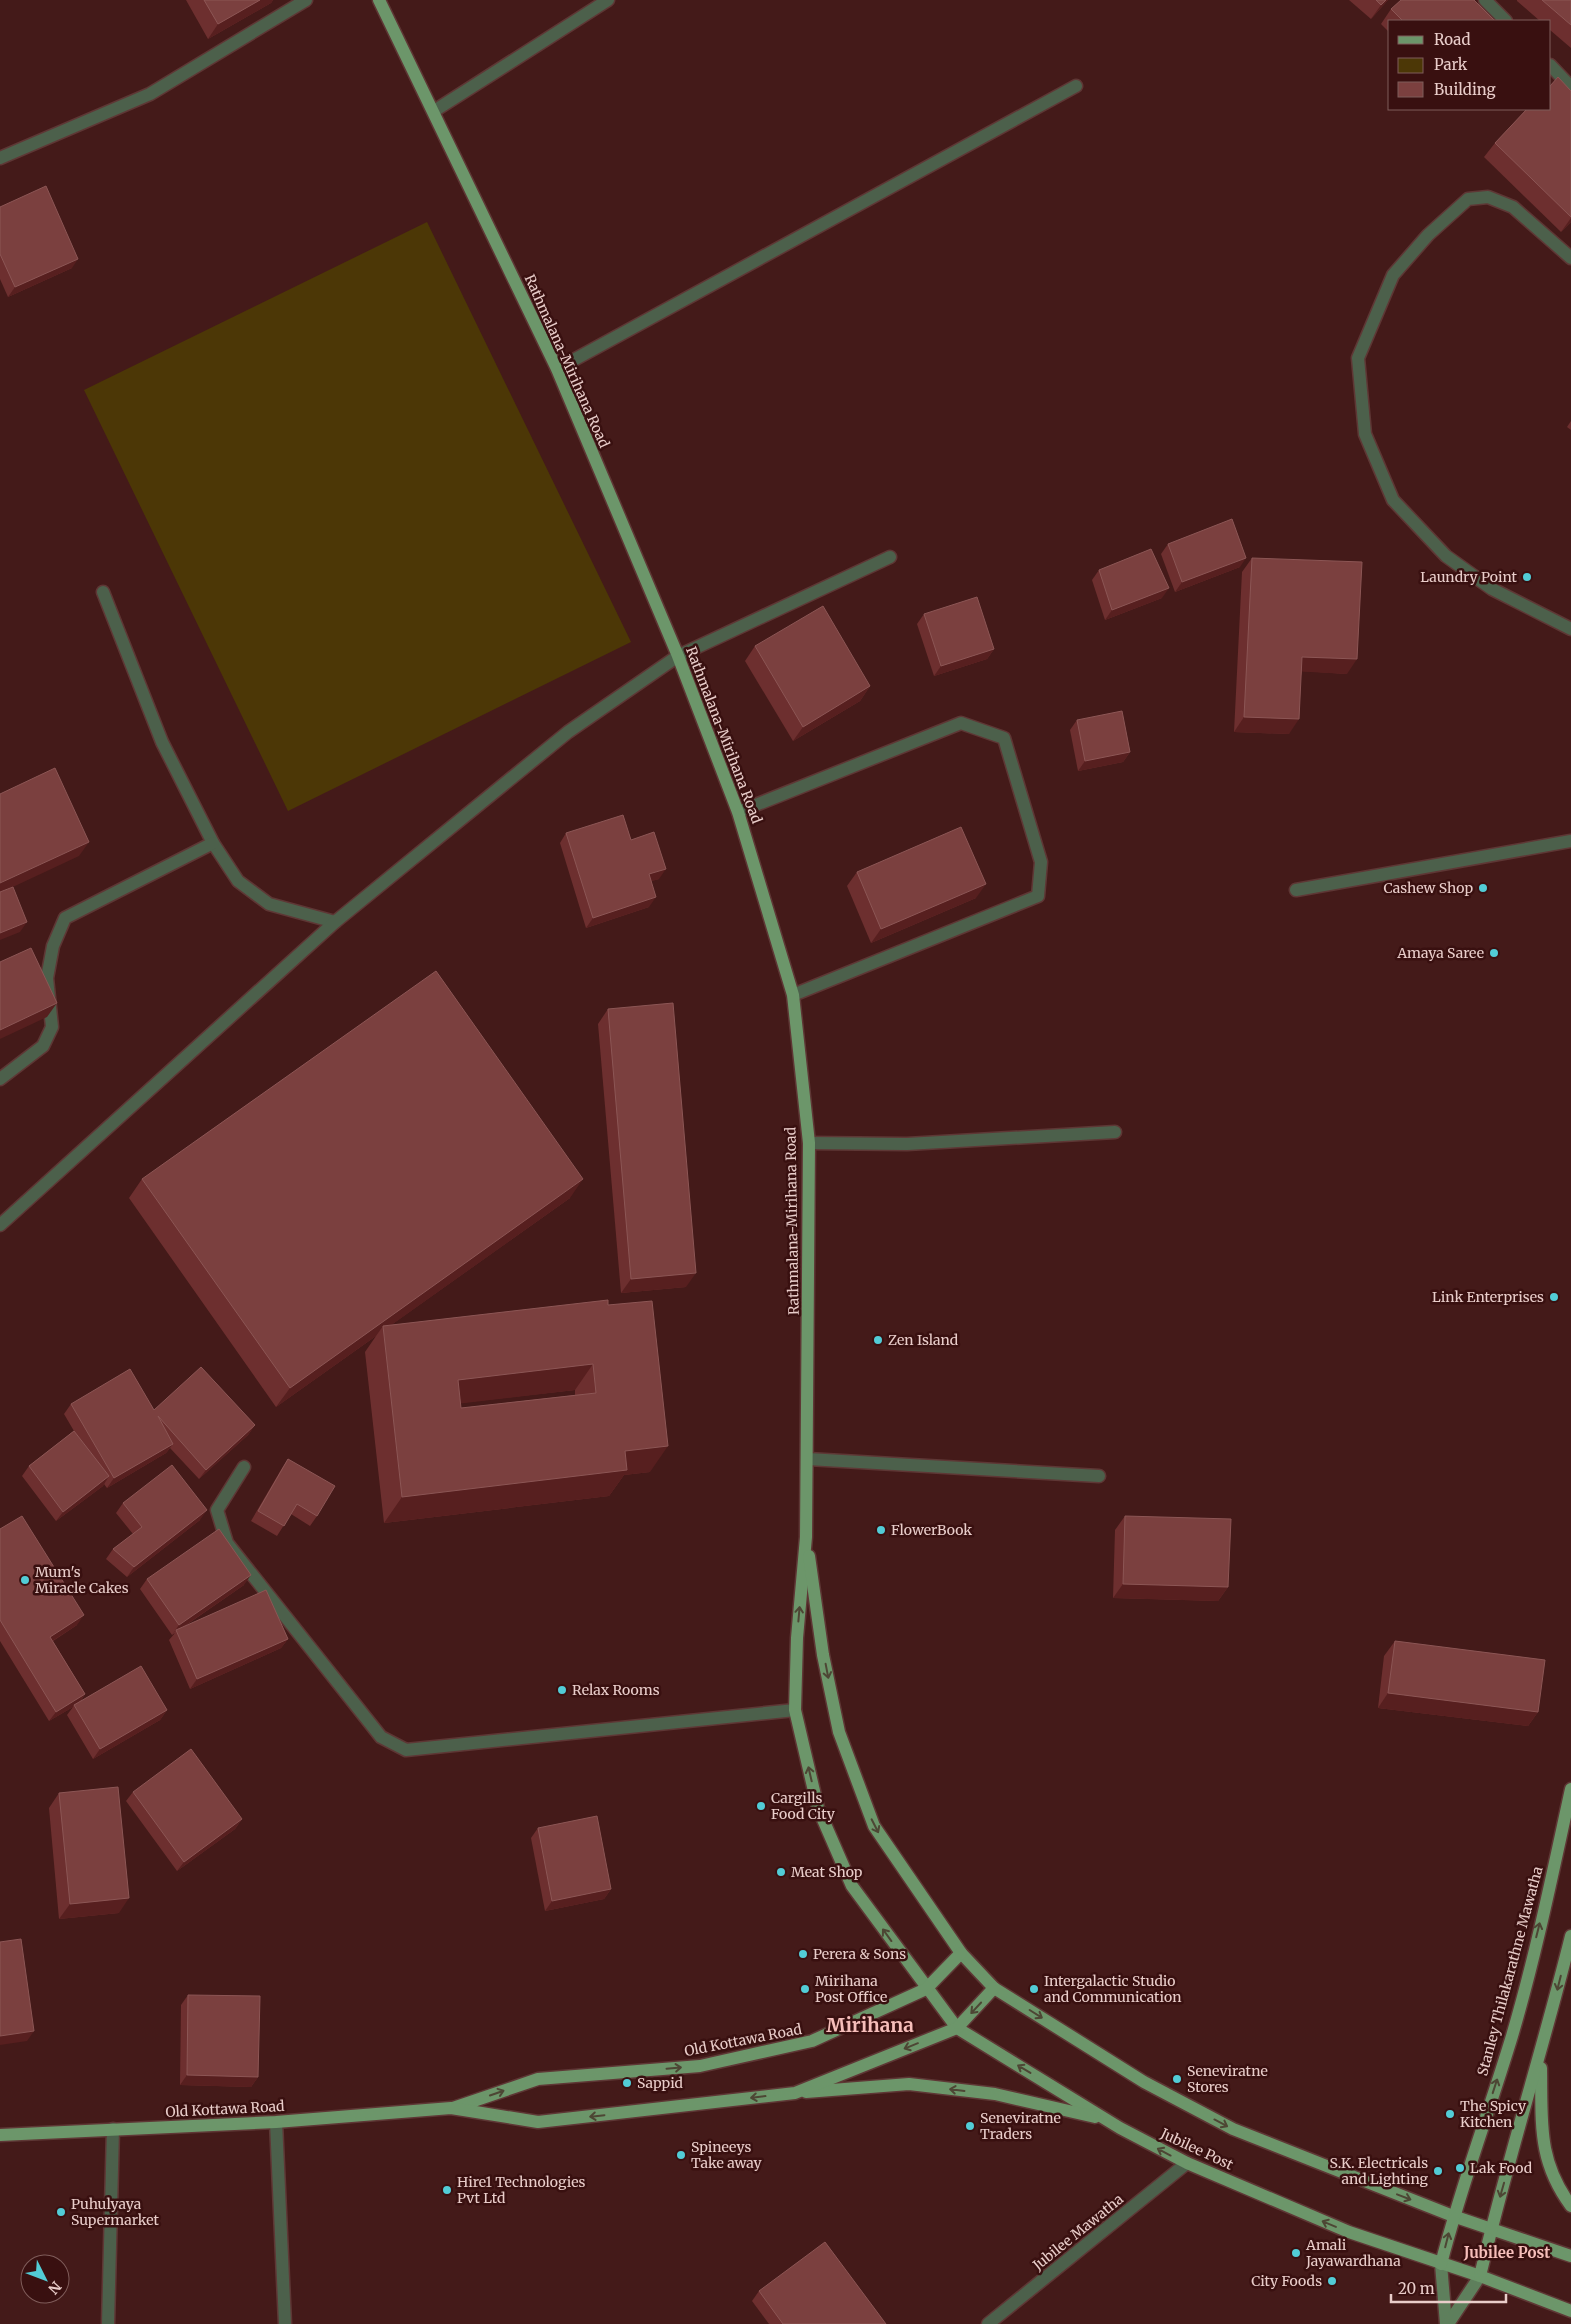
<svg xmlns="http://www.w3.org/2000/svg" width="1571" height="2324" font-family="Merriweather,serif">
  <rect width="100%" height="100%" fill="#441a19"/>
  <polygon fill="#4c3706" points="427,222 631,642 288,811 84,390"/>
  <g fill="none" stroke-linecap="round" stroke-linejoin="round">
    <g stroke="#5e3735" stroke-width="15">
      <g id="service">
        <polyline points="434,111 608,0"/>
        <polyline points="0,158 150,94 306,0"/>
        <polyline points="557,369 1076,86"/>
        <polyline points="738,812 961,723 1004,738 1041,862 1038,896 793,995"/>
      </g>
    </g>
    <g stroke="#5e3735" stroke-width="15">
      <g id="minor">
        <polyline points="1485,0 1506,21"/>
        <polyline points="1550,65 1571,87"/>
        <polyline points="1571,258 1513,207 1488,197 1468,199 1428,235 1393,275 1358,358 1365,434 1393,500 1446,556 1492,589 1571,629"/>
        <polyline points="103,592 162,742 213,843 238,881 269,904 335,922"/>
        <polyline points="1296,890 1571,841"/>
        <polyline points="0,1079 43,1046 52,1027 47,978 53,946 65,918 213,843"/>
        <polyline points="809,1143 907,1144 1115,1132"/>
        <polyline points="0,1225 335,922 568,732 678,656 890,557"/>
        <polyline points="808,1459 1099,1476"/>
        <polyline points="244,1467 217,1510 227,1543 381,1737 406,1750 795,1710"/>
        <polyline points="276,2122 285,2324"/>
        <polyline points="108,2324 113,2129"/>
        <polyline points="988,2324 1187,2163"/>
      </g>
    </g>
    <g stroke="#5e3735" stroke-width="15">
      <g id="secondary">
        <polyline points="1441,2264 1446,2324"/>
        <polyline points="1448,2324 1480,2276"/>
      </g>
    </g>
    <g stroke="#5e3735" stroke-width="15">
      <g id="primary">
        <polyline points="379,0 557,369 678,656 738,812 793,995 809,1143 806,1537 797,1638 795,1710 818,1808 852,1886 957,2028 1120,2128 1187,2163 1349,2232 1480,2276 1571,2311"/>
        <polyline points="809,1556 823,1655 839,1732 874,1826 961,1953 994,1988 1144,2082 1233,2129 1453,2216 1571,2256"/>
        <path d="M1541,2068C1542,2122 1537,2160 1571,2206"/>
        <polyline points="806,2092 909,2084 995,2094 1095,2117"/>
        <polyline points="453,2108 538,2079 700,2066 812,2041 926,1989 961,1953"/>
        <polyline points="0,2135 276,2122 451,2108 538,2122 795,2093 957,2028 994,1988"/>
        <path d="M1441,2264C1461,2186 1489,2112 1512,2036C1536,1955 1553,1871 1571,1789"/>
        <path d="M1480,2276C1507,2161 1543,2049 1571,1936"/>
      </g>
    </g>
    <use href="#service" stroke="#4c604b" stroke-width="12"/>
    <use href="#minor" stroke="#4c604b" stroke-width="12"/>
    <use href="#secondary" stroke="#5e7f5c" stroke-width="12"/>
    <use href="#primary" stroke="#6c966a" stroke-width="12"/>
  </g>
  <g fill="#6d2f2f" fill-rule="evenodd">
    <polygon points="186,0 273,0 271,3 208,39"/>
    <polygon points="1349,0 1388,0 1371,19"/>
    <polygon points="1517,0 1571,0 1571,48 1550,30 1550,21 1540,21 1517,1"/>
    <polygon points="1391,9 1495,21 1390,21 1390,33 1381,24"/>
    <polygon points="1571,91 1571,222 1561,232 1484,157 1495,143"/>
    <polygon points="0,207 72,268 8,297 0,279"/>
    <polygon points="1571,421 1571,430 1567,427"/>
    <polygon points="1168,544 1240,567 1175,592 1161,554"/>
    <polygon points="1252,558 1347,674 1302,671 1289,734 1234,732 1242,572"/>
    <polygon points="1099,570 1162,598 1105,620 1092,580"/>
    <polygon points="924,614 994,649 987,659 934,676 917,624"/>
    <polygon points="755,646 870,686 860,701 793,741 745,661"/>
    <polygon points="1077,720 1130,752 1123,762 1078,771 1070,730"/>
    <polygon points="566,833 631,840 659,879 651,881 649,907 586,928 560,843"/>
    <polygon points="857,872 976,898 871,943 847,886"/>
    <polygon points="608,1009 686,1287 621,1293 598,1024"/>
    <path d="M142,1179L570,1198L391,1325L608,1305L650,1472L624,1475L609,1496L384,1523L365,1352L376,1336L276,1407L129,1198ZM575,1390V1395L461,1408L460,1403Z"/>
    <polygon points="71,1404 154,1410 255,1425 248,1435 199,1479 170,1448 166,1453 107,1488 104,1484 103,1486 56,1521 22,1476 29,1466 74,1431 64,1414"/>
    <polygon points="288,1459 317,1516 310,1526 291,1514 277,1536 251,1521 282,1468"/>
    <polygon points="123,1503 200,1520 127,1577 106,1559 113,1549 133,1534 116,1513"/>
    <polygon points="1125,1516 1228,1587 1218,1601 1113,1598 1115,1530"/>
    <polygon points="0,1529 77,1625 53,1641 85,1694 80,1702 167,1710 160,1720 93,1759 67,1715 73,1707 49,1721 0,1641"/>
    <polygon points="147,1579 244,1585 182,1628 288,1639 281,1648 190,1689 169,1640 175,1633 172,1635 140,1589"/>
    <polygon points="1395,1641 1538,1712 1528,1726 1378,1708 1384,1656"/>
    <polygon points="133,1792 242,1819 235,1829 177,1871 126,1801"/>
    <polygon points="59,1793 119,1913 59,1919 49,1808"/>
    <polygon points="538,1828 611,1889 604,1899 545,1911 531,1838"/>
    <polygon points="188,1995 258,2077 251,2087 180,2085 181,2005"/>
    <polygon points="759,2291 886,2324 769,2324 752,2301"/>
  </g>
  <g fill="#571f1f">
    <polygon points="260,0 273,0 271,3 208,39 218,24"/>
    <polygon points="1386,0 1388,0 1371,19 1381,5"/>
    <polygon points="1571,218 1571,222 1561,232"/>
    <polygon points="78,259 72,268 8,297 15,287"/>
    <polygon points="1246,558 1240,567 1175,592 1182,582"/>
    <polygon points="1169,588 1162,598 1105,620 1112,610"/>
    <polygon points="994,649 987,659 934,676 941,666"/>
    <polygon points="1302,657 1357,659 1347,674 1292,671"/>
    <polygon points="870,686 860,701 793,741 803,727"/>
    <polygon points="1244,717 1299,719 1289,734 1234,732"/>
    <polygon points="1130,752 1123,762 1078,771 1085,761"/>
    <polygon points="89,842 79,856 0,893 0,883"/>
    <polygon points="666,869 659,879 642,884 649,874"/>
    <polygon points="986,884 976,898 871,943 881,929"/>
    <polygon points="656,897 649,907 586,928 593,918"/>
    <polygon points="27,922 20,932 0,940 0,933"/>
    <polygon points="57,1003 47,1017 0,1039 0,1030"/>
    <polygon points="583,1179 570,1198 383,1331 383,1326 376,1336 276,1407 290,1388"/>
    <polygon points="696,1273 686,1287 621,1293 631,1279"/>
    <polygon points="593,1364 575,1390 439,1406 458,1380"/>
    <polygon points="255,1425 248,1435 199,1479 206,1470"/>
    <polygon points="173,1444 166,1453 107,1488 114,1478"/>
    <polygon points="668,1446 650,1472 624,1475 609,1496 384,1523 402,1497 625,1451"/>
    <polygon points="109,1476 103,1486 56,1521 63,1512"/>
    <polygon points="207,1510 200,1520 127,1577 134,1567"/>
    <polygon points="251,1575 244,1585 177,1631 176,1630 172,1635 179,1625"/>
    <polygon points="1123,1584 1228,1587 1218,1601 1113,1598"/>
    <polygon points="84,1615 77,1625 43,1647 50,1637"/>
    <polygon points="288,1639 281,1648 190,1689 197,1679"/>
    <polygon points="1388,1693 1538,1712 1528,1726 1378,1708"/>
    <polygon points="85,1694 78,1704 74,1705 73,1707 49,1721 56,1712"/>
    <polygon points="167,1710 160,1720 93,1759 100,1749"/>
    <polygon points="242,1819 235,1829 177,1871 184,1862"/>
    <polygon points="611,1889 604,1899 545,1911 552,1901"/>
    <polygon points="129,1898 119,1913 59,1919 70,1904"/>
    <polygon points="34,2031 27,2041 0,2045 0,2036"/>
    <polygon points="187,2075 258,2077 251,2087 180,2085"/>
  </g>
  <g fill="#7b403f" stroke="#8c5655" fill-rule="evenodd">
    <polygon points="204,0 260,0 218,24"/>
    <polygon points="1376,0 1386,0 1381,5"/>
    <polygon points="1401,0 1474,0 1495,21 1403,21 1391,9"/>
    <polygon points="1542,0 1571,0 1571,25"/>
    <polygon points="1558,77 1571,91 1571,217 1495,143 1527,109 1550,109 1550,86"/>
    <polygon points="46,186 78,259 15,287 0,254 0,207"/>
    <polygon points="1232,519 1246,558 1182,582 1168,544"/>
    <polygon points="1151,549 1169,588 1112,610 1099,570"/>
    <polygon points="1252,558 1362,562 1357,659 1302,657 1299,719 1244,717"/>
    <polygon points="977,597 994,649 941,666 924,614"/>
    <polygon points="823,606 870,686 803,727 755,646"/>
    <polygon points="1122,711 1130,752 1085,761 1077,720"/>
    <polygon points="55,768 89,842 0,883 0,794"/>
    <polygon points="623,815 631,840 654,832 666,869 649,874 656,897 593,918 566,833"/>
    <polygon points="961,827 986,884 881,929 857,872"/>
    <polygon points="13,887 27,922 0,933 0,892"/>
    <polygon points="31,948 57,1003 0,1030 0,962"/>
    <polygon points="436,971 583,1179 290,1388 142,1179"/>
    <polygon points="673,1003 696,1273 631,1279 608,1009"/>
    <path d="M608,1300V1305L652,1301L668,1446L625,1451L627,1470L402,1497L383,1326ZM593,1364L596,1393L461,1408L458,1380Z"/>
    <polygon points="201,1367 255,1425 206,1470 158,1416 173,1444 114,1478 71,1404 130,1369 154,1410"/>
    <polygon points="74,1431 109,1476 63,1512 29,1466"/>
    <polygon points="288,1459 335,1486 317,1516 297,1504 284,1526 258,1511"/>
    <polygon points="172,1465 207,1510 134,1567 113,1549 142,1527 123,1503"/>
    <polygon points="22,1516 84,1615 50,1637 85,1694 56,1712 0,1620 0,1529"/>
    <polygon points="1125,1516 1231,1519 1228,1587 1123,1584"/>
    <polygon points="219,1529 251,1575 179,1625 147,1579"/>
    <polygon points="266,1590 288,1639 197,1679 176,1630"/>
    <polygon points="1395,1641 1545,1660 1538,1712 1388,1693"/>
    <polygon points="141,1666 167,1710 100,1749 74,1705"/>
    <polygon points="191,1749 242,1819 184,1862 133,1792"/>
    <polygon points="118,1787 129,1898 70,1904 59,1793"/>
    <polygon points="597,1816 611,1889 552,1901 538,1828"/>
    <polygon points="21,1939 34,2031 0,2036 0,1942"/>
    <polygon points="188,1995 260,1996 258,2077 187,2075"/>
    <polygon points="825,2242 886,2324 783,2324 759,2291"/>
  </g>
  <defs><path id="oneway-shaft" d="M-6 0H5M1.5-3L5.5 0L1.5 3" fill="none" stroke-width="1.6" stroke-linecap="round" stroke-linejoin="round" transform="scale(1.25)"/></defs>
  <g stroke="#4d4634">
    <use href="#oneway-shaft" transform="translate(799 1614) rotate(-85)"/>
    <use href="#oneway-shaft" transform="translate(827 1671) rotate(79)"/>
    <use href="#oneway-shaft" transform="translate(810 1774) rotate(-103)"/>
    <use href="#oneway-shaft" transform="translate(875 1826) rotate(63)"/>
    <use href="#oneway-shaft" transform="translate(1538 1930) rotate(-76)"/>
    <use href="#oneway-shaft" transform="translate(887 1935) rotate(-126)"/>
    <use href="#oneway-shaft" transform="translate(1559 1983) rotate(104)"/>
    <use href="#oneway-shaft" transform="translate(976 2008) rotate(133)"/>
    <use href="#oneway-shaft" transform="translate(1036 2014) rotate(32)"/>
    <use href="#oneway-shaft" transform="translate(911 2046) rotate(158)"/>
    <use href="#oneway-shaft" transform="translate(674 2068) rotate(-5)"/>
    <use href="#oneway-shaft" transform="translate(1024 2069) rotate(-149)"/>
    <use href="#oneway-shaft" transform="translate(1495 2086) rotate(-72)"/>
    <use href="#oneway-shaft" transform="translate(957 2090) rotate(-173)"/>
    <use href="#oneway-shaft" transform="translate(497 2093) rotate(-19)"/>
    <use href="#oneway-shaft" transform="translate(758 2097) rotate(173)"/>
    <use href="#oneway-shaft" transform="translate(597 2116) rotate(174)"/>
    <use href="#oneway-shaft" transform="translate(1221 2123) rotate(28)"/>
    <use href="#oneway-shaft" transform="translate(1164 2152) rotate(-152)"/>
    <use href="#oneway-shaft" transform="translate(1502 2190) rotate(106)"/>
    <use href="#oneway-shaft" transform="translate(1404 2197) rotate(21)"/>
    <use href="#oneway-shaft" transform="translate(1329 2224) rotate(-157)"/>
    <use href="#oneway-shaft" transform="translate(1447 2240) rotate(-76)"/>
  </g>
  <g fill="#52ccd6" stroke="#391010" stroke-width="2">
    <circle cx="1527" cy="577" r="5"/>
    <circle cx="1483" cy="888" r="5"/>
    <circle cx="1494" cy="953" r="5"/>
    <circle cx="1554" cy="1297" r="5"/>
    <circle cx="878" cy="1340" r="5"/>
    <circle cx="881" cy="1530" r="5"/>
    <circle cx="25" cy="1580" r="5"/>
    <circle cx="562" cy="1690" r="5"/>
    <circle cx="761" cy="1806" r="5"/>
    <circle cx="781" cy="1872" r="5"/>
    <circle cx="803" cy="1954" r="5"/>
    <circle cx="805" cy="1989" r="5"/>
    <circle cx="1034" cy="1989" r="5"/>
    <circle cx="1177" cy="2079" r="5"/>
    <circle cx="627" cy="2083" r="5"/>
    <circle cx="1450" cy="2114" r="5"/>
    <circle cx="970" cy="2126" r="5"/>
    <circle cx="681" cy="2155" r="5"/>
    <circle cx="1460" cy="2168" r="5"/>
    <circle cx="1438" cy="2171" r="5"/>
    <circle cx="447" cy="2190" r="5"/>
    <circle cx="61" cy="2212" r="5"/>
    <circle cx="1296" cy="2253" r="5"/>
    <circle cx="1332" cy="2281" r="5"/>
  </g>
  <g text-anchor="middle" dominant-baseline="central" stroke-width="5" stroke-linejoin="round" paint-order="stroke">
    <g font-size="14" fill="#e9cdca" stroke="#391010">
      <text transform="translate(567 361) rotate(66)">Rathmalana-Mirihana Road</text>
      <text transform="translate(724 735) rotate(69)">Rathmalana-Mirihana Road</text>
      <text transform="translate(792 1221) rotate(-91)">Rathmalana-Mirihana Road</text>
      <text transform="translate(1510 1971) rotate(-75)">Stanley Thilakarathne Mawatha</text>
      <text transform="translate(743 2040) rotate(-11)">Old Kottawa Road</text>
      <text transform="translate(225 2109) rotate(-3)">Old Kottawa Road</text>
      <text transform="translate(1197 2149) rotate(25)">Jubilee Post</text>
      <text transform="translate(1078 2232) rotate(-39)">Jubilee Mawatha</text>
    </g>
    <g font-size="14" fill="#e9cdca" stroke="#391010" text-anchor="start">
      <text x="1517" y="577" text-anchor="end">Laundry Point</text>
      <text x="1473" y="888" text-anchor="end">Cashew Shop</text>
      <text x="1484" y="953" text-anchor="end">Amaya Saree</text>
      <text x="1544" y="1297" text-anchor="end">Link Enterprises</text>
      <text x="888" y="1340">Zen Island</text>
      <text x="891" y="1530">FlowerBook</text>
      <text x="35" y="1572">Mum's<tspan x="35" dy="16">Miracle Cakes</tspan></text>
      <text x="572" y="1690">Relax Rooms</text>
      <text x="771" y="1798">Cargills<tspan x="771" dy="16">Food City</tspan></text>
      <text x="791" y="1872">Meat Shop</text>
      <text x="813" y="1954">Perera &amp; Sons</text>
      <text x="815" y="1981">Mirihana<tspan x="815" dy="16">Post Office</tspan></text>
      <text x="1044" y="1981">Intergalactic Studio<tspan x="1044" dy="16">and Communication</tspan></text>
      <text x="1187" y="2071">Seneviratne<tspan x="1187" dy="16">Stores</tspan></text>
      <text x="637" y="2083">Sappid</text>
      <text x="1460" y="2106">The Spicy<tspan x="1460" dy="16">Kitchen</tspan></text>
      <text x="980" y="2118">Seneviratne<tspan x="980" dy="16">Traders</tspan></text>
      <text x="691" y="2147">Spineeys<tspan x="691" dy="16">Take away</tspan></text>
      <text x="1428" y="2163" text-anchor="end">S.K. Electricals<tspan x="1428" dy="16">and Lighting</tspan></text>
      <text x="1470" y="2168">Lak Food</text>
      <text x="457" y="2182">Hire1 Technologies<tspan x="457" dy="16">Pvt Ltd</tspan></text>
      <text x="71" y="2204">Puhulyaya<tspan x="71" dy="16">Supermarket</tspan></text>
      <text x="1306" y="2245">Amali<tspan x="1306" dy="16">Jayawardhana</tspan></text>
      <text x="1322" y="2281" text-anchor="end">City Foods</text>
    </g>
    <g font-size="15" font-weight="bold" fill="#f6beba" stroke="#391010">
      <text x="1507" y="2252">Jubilee Post</text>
    </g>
    <g font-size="19" font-weight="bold" fill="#f6beba" stroke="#391010">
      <text x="870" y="2025">Mirihana</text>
    </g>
  </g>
  <rect x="1388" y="20" width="162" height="90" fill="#391010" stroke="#7f5c5a"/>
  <rect x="1398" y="36" width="25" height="8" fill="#6c966a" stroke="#7f5c5a"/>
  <text x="1434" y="45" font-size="15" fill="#e9cdca">Road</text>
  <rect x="1398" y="58" width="25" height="15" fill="#4c3706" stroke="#7f5c5a"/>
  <text x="1434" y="70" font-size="15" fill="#e9cdca">Park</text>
  <rect x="1398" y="82" width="25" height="15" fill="#7b403f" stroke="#7f5c5a"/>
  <text x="1434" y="95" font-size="15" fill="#e9cdca">Building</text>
  <g transform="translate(45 2279) rotate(132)"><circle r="24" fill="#391010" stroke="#7f5c5a"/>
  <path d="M0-4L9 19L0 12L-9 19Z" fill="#52ccd6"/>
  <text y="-8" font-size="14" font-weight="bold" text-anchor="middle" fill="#e9cdca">N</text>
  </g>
  <path d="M1391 2294v8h115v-8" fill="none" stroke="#e9cdca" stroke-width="2.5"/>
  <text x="1398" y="2294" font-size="15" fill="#e9cdca" stroke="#391010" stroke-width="4" paint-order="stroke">20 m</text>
</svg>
